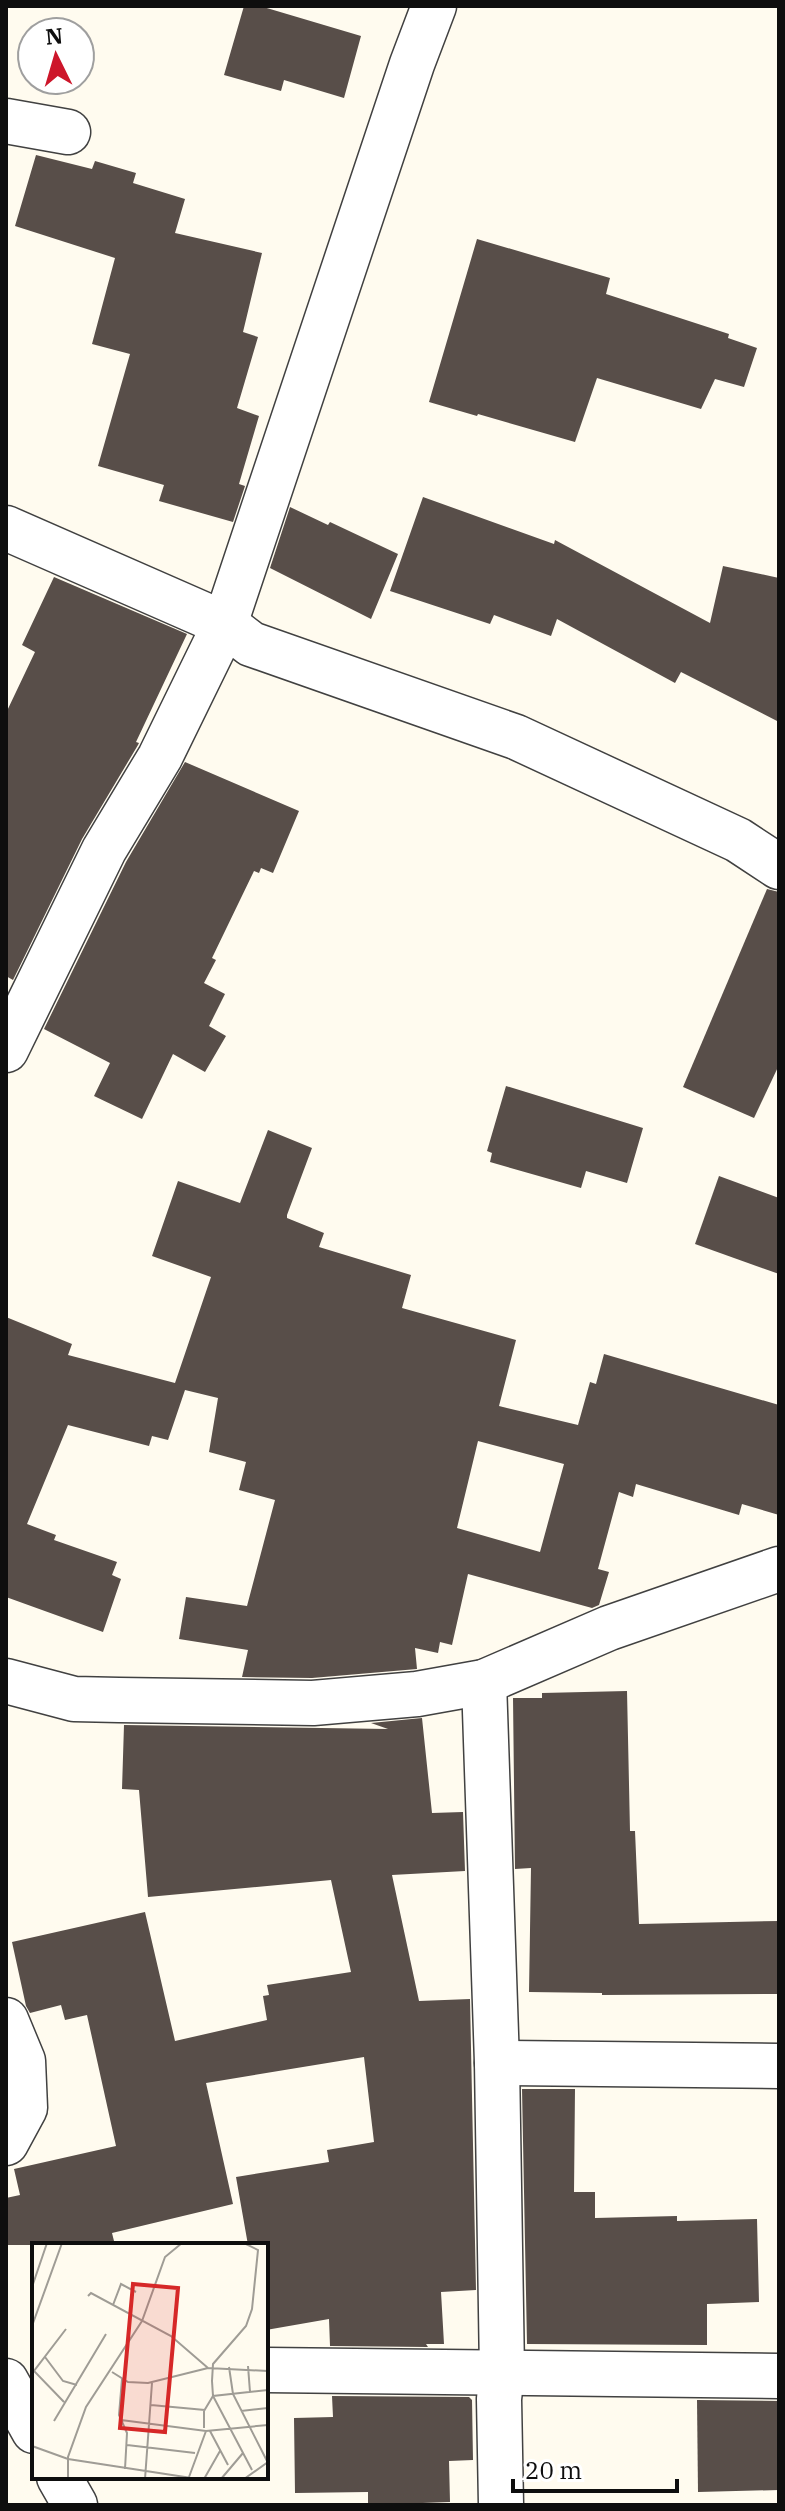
<svg xmlns="http://www.w3.org/2000/svg" width="785" height="2511" font-family="'IBM Plex Serif',serif">
  <rect width="100%" height="100%" fill="#fffbef"/>
  <g fill="#584e49" fill-rule="evenodd">
    <polygon points="244,6 260,6 361,36 344,98 284,80 281,91 224,75"/>
    <polygon points="36,155 92,169 95,161 136,173 133,183 185,199 175,233 262,253 243,332 258,337 237,408 259,416 239,484 245,486 233,522 159,501 164,485 98,466 130,354 92,344 115,258 15,226"/>
    <polygon points="477,239 610,278 606,294 729,334 728,338 757,348 744,387 715,379 701,409 597,378 575,442 478,414 477,416 429,402"/>
    <polygon points="423,497 554,544 555,540 710,623 723,566 779,578 779,722 681,672 675,683 557,619 551,636 494,615 490,624 390,591"/>
    <polygon points="290,507 328,525 330,522 398,554 371,619 270,568"/>
    <polygon points="54,577 187,634 136,742 139,743 138,745 82,839 13,980 6,976 6,713 35,652 22,645"/>
    <polygon points="185,762 299,811 273,873 261,868 259,873 254,871 212,958 216,960 204,983 225,994 209,1026 226,1036 205,1072 173,1054 142,1119 94,1096 110,1063 44,1029 126,862"/>
    <polygon points="767,889 779,892 779,1065 754,1118 683,1087"/>
    <polygon points="506,1086 643,1128 627,1183 586,1171 581,1188 490,1162 492,1153 487,1151"/>
    <path d="M268,1130L312,1148L287,1215V1218L324,1233L319,1247L411,1275L402,1308L516,1340L499,1406L578,1425L590,1382L596,1384L604,1354L779,1405V1515L742,1504L739,1515L636,1484L633,1497L619,1492L598,1569L609,1572L599,1605L592,1608L468,1574L452,1645L440,1642L438,1653L415,1648L417,1669L312,1678L242,1677L248,1650L179,1639L186,1597L247,1606L275,1500L239,1490L246,1462L209,1452L218,1398L185,1390L168,1440L152,1436L149,1446L68,1425L27,1524L56,1535L54,1540L117,1562L112,1575L121,1579L103,1632L6,1597V1317L72,1344L68,1355L175,1383L211,1277L152,1256L178,1181L240,1203ZM478,1441L564,1464L540,1552L457,1528Z"/>
    <polygon points="719,1176 779,1198 779,1274 695,1244"/>
    <polygon points="627,1691 630,1831 635,1831 639,1924 779,1921 779,1994 602,1995 602,1993 529,1992 531,1868 515,1869 513,1698 542,1698 542,1693"/>
    <polygon points="422,1718 432,1813 463,1812 465,1871 392,1875 419,2001 470,1999 476,2290 441,2292 444,2344 426,2344 428,2347 330,2346 329,2319 266,2330 266,2245 248,2245 236,2177 329,2162 327,2150 374,2142 364,2057 206,2083 233,2204 112,2233 115,2245 6,2245 6,2198 20,2195 14,2169 116,2146 87,2015 65,2020 61,2005 30,2013 26,2006 12,1942 145,1912 175,2041 267,2020 263,1996 269,1995 267,1985 351,1972 331,1880 148,1897 139,1790 122,1789 124,1725 388,1729 371,1723"/>
    <polygon points="522,2089 575,2089 574,2192 595,2192 595,2218 677,2216 677,2221 757,2219 759,2302 707,2304 707,2345 527,2344"/>
    <polygon points="332,2396 469,2397 472,2400 473,2460 449,2461 450,2502 368,2505 368,2492 295,2493 294,2418 333,2417"/>
    <polygon points="697,2400 779,2401 779,2490 698,2492"/>
  </g>
  <g fill="none" stroke-linecap="round" stroke-linejoin="round">
    <g stroke="#414141" stroke-width="47">
      <g id="street">
        <polyline points="6,121 68,132"/>
        <polyline points="6,528 225,624 251,644 516,737 738,840 779,867"/>
        <polyline points="6,1050 104,850 160,757 225,624 412,64 434,6"/>
        <polyline points="6,1681 74,1699 119,1700 313,1703 417,1694 484,1682 609,1628 779,1569"/>
        <polyline points="484,1682 497,2063 502,2372 499,2399 501,2505"/>
        <polyline points="6,2020 23,2061 25,2108 6,2143"/>
        <polyline points="497,2063 779,2066"/>
        <polyline points="266,2370 779,2376"/>
        <polyline points="6,2381 34,2431"/>
        <polyline points="59,2477 75,2505"/>
      </g>
    </g>
    <use href="#street" stroke="#fff" stroke-width="44"/>
  </g>
  <g transform="translate(32 2243)">
    <rect width="236" height="236" fill="#fffbef"/>
    <path fill="none" stroke="#9f9c95" stroke-width="2" d="M212,0L226,7L220,66L214,83L181,121L180,138L181,153L220,227M0,44L15,0M56,53L59,50L139,93L176,125M81,62L89,41L104,49M0,83L30,0M13,114L31,138L45,142M216,123L218,149M197,124L201,151L236,220M80,129L96,139L116,140L176,125L236,128M90,136L87,172L95,190L93,226M32,159L2,128L34,86M119,162L173,167M209,168L236,165M89,177L174,188L236,182M22,178L74,91M172,185V168L181,153L236,147M178,188L196,222M95,202L163,210M0,203L36,216L166,236M157,234L174,188M36,236V214L54,164L110,78L133,14L150,0M113,236L120,140M172,236L188,208M189,236L211,210M212,236L236,219"/>
    <path fill="#d62828" fill-opacity="0.15" stroke="#d62828" stroke-width="4" d="M101,41L146,45L133,189L88,185Z"/>
    <rect width="236" height="236" fill="none" stroke="#0e0e0e" stroke-width="4"/>
  </g>
  <rect width="785" height="2511" fill="none" stroke="#0e0e0e" stroke-width="16"/>
  <g transform="translate(56 56) rotate(355)"><circle r="38" fill="#ffffff" stroke="#9f9f9f" stroke-width="2"/>
  <path d="M0-6L14 30L0 20L-14 30Z" fill="#cd162a"/>
  <text y="-12" font-size="22" font-weight="bold" text-anchor="middle" fill="#0e0e0e">N</text>
  </g>
  <path d="M513 2479v12h164v-12" fill="none" stroke="#0e0e0e" stroke-width="4"/>
  <text x="525" y="2479" font-size="24" fill="#0e0e0e" stroke="#ffffff" stroke-width="6" paint-order="stroke">20 m</text>
</svg>
